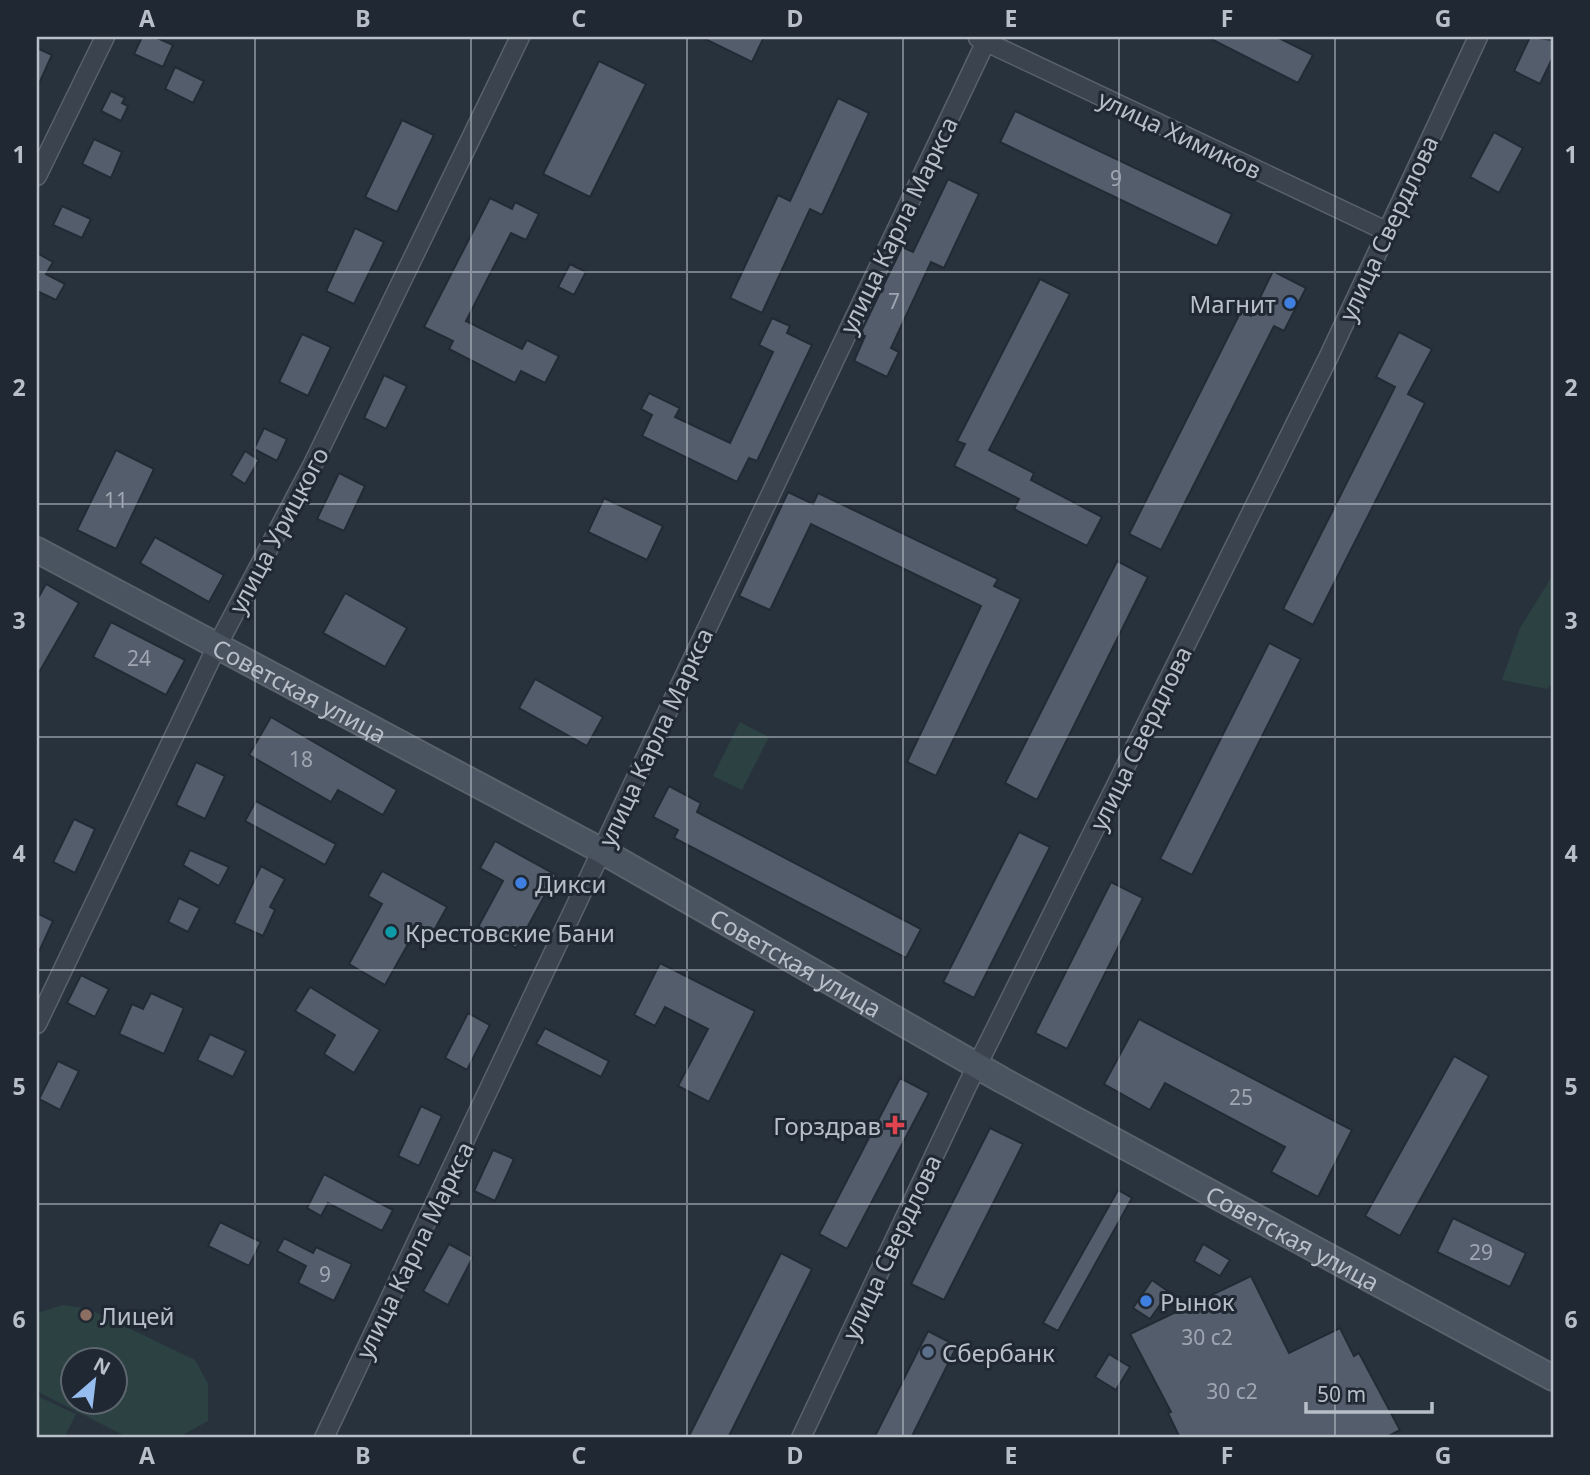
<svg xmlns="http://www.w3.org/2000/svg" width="1590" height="1475" font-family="'Noto Sans',sans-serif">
  <rect width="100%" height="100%" fill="#27323d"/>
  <g fill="#2c4141" fill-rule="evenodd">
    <polygon points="1553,575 1553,682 1547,689 1502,680 1520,628"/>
    <polygon points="740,722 769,737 742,790 713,776"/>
    <path d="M63,1305L89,1309L195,1360L208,1384V1421L177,1438H129L42,1394L37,1389V1313ZM74,1360H116V1402H74Z"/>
    <polygon points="37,1396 76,1414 64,1438 37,1438"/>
  </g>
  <g fill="#535d6b" stroke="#222b35" stroke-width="2">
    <polygon points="142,37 155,37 173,45 163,67 134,54"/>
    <polygon points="701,37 764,37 752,62"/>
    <polygon points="1207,37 1277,37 1313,55 1298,83"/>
    <polygon points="1530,37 1553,40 1553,57 1540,84 1514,71"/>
    <polygon points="37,48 52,55 37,88"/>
    <polygon points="599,61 646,84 590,197 543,174"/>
    <polygon points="175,67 204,81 193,103 165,89"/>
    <polygon points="111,91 125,98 122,103 128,106 121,121 101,111"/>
    <polygon points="838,98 869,113 822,215 810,209 762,313 730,298 778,195 790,201"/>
    <polygon points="1015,111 1232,214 1217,246 1000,142"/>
    <polygon points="402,120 434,135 397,212 365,197"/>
    <polygon points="1494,132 1523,148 1499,193 1470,177"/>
    <polygon points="94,139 122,152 111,178 82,164"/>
    <polygon points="948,179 979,194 944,268 931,262 891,348 899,352 887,377 854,361 865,336 860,334 902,247 913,252"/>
    <polygon points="490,198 512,209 515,202 539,214 526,240 511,233 466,321 522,349 527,340 559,356 545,383 521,371 515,383 449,349 453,341 424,327"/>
    <polygon points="62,206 91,219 82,238 53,225"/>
    <polygon points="355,228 384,242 354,304 326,291"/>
    <polygon points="37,253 53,262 46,274 65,284 56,300 37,291"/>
    <polygon points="570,264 586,272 574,295 558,287"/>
    <polygon points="1273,271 1306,288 1284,331 1274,326 1161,550 1129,534 1241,311 1251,316"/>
    <polygon points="1040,279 1070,294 989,450 1034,473 1031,480 1102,517 1087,546 1014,509 1019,499 954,466 965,444 957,441"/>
    <polygon points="772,318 790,326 787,333 812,345 757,461 749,458 737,482 642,436 652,415 641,409 649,393 680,408 675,417 730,443 773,352 759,345"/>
    <polygon points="1399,332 1432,349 1408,394 1425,403 1313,625 1283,609 1395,387 1376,377"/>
    <polygon points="302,334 331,347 308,396 279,382"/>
    <polygon points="384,375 407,386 386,429 364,418"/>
    <polygon points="264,428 287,439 277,461 254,449"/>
    <polygon points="116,450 154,469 116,549 77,530"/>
    <polygon points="245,451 259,460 245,484 231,475"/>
    <polygon points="339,473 365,486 344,531 317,519"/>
    <polygon points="788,492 813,504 818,493 998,579 994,586 1021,599 936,776 907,762 981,606 811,524 770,610 739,596"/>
    <polygon points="604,498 663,526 647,560 588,532"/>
    <polygon points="155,537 224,575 209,602 140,563"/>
    <polygon points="1117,561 1148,577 1037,800 1005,783"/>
    <polygon points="46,584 79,603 37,676 37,600"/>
    <polygon points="345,593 407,628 385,667 323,633"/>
    <polygon points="111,622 185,660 166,695 93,657"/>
    <polygon points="1269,643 1301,659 1192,875 1160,859"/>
    <polygon points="535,679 603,717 587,746 519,708"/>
    <polygon points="271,717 397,790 383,815 338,790 331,802 249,755"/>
    <polygon points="196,762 225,776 205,819 176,805"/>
    <polygon points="669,786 701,803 697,812 921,929 906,958 674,838 678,830 653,817"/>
    <polygon points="256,801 336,844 325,865 245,821"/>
    <polygon points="74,819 95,829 75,873 53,862"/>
    <polygon points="1019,832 1050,847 974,998 943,982"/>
    <polygon points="495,841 556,875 516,948 478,927 503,881 480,868"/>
    <polygon points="190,850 229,867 219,886 183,865"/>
    <polygon points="261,866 285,879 270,907 275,910 263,936 234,923"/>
    <polygon points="382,871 447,907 431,936 417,928 385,985 349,964 382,904 368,896"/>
    <polygon points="1111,882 1143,898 1067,1049 1035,1033"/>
    <polygon points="179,898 200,908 188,932 168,922"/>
    <polygon points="37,913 53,921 37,956"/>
    <polygon points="660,963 755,1011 709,1102 678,1086 708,1029 665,1007 655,1026 634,1015"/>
    <polygon points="81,975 109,989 95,1017 67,1003"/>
    <polygon points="310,987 380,1030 354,1073 324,1054 335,1035 295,1011"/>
    <polygon points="151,993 184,1008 164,1054 119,1034 132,1004 143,1009"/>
    <polygon points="468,1013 490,1025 467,1070 445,1058"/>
    <polygon points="1139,1019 1352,1130 1318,1197 1271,1172 1285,1147 1165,1083 1150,1110 1104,1084"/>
    <polygon points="545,1028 609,1061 601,1077 536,1044"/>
    <polygon points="210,1034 246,1051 233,1077 197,1060"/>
    <polygon points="1454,1056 1489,1076 1400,1236 1365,1216"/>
    <polygon points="58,1061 79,1071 60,1110 39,1099"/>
    <polygon points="900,1078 929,1093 847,1249 819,1234"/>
    <polygon points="421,1106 442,1116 419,1166 398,1156"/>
    <polygon points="990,1128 1023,1144 944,1300 911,1284"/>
    <polygon points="493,1150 514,1159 495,1201 474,1191"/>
    <polygon points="324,1174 393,1210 382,1231 328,1203 321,1216 307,1208"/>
    <polygon points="1118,1190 1132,1198 1058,1331 1043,1323"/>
    <polygon points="1453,1218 1526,1253 1510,1287 1437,1252"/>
    <polygon points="220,1222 261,1242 249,1266 208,1246"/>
    <polygon points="284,1238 313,1253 316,1247 352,1264 334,1301 298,1283 306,1266 277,1251"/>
    <polygon points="449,1244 473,1257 448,1305 423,1291"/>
    <polygon points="1203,1244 1230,1260 1220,1276 1194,1261"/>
    <polygon points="781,1253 812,1269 728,1438 688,1438"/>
    <polygon points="1251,1276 1289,1353 1340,1328 1354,1356 1359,1353 1400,1430 1385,1438 1180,1438 1168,1413 1171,1412 1130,1334"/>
    <polygon points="1152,1280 1169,1292 1150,1319 1133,1308"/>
    <polygon points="928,1331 957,1346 911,1438 874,1438"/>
    <polygon points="1109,1354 1130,1367 1116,1390 1095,1377"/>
  </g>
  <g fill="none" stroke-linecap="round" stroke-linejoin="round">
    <g stroke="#59626b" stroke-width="21">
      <g id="street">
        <polyline points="978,38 1386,231"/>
        <polyline points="37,176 105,37"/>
        <polyline points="37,1024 216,648 312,466 520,37"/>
        <path d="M324,1438C547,972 763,502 988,37"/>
        <polyline points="801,1438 968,1084 1329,356 1478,37"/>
      </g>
    </g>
    <g stroke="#59626b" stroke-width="28">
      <g id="secondary">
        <path id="s1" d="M37,550L602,851L1002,1080L1553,1378"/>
      </g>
    </g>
    <use href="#street" stroke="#3b444e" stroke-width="18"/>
    <use href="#secondary" stroke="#4a5360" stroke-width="24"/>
  </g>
  <path fill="none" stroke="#b8bfc8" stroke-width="2" stroke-opacity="0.55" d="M255,37V1438M471,37V1438M687,37V1438M903,37V1438M1119,37V1438M1335,37V1438M37,272H1553M37,504H1553M37,737H1553M37,970H1553M37,1204H1553"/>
  <g fill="#3f7fe0" stroke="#202933" stroke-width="2.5">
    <circle cx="1290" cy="303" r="7"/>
    <circle cx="521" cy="883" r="7"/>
    <circle cx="1146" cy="1301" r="7"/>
  </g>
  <circle fill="#0f9aa8" stroke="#202933" stroke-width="2.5" cx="391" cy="932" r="7"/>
  <path fill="#e0444e" stroke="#202933" stroke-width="2.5" d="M891.5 1114.5h7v7h7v7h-7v7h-7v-7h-7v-7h7z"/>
  <circle fill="#8d6e63" stroke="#202933" stroke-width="2.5" cx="86" cy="1315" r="7"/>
  <circle fill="#5c6f8a" stroke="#202933" stroke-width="2.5" cx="928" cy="1352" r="7"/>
  <g text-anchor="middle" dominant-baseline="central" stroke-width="6" stroke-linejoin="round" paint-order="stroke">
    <g font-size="21" fill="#9fa6b1">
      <text x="1116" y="178">9</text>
      <text x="894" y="301">7</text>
      <text x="116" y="500">11</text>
      <text x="139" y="658">24</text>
      <text x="301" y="759">18</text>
      <text x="1241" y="1097">25</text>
      <text x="1481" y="1252">29</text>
      <text x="325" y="1274">9</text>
      <text x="1207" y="1337">30 c2</text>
      <text x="1232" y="1391">30 c2</text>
    </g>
    <g font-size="24" fill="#b8bfc8" stroke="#202933">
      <text transform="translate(1180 134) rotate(25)">улица Химиков</text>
      <text transform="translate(898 225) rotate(-64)">улица Карла Маркса</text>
      <text transform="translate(1388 228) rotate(-65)">улица Свердлова</text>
      <text transform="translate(278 530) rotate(-62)">улица Урицкого</text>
      <text stroke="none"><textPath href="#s1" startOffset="298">Советская улица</textPath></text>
      <text transform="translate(655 737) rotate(-65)">улица Карла Маркса</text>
      <text transform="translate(1140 738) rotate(-64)">улица Свердлова</text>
      <text stroke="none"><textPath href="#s1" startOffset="864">Советская улица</textPath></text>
      <text stroke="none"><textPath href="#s1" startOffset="1432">Советская улица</textPath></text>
      <text transform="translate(891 1247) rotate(-65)">улица Свердлова</text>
      <text transform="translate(414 1250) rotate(-64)">улица Карла Маркса</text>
    </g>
    <g font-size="24" fill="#b8bfc8" stroke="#202933" text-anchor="start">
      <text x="1276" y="303" text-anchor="end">Магнит</text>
      <text x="535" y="883">Дикси</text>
      <text x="405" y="932">Крестовские Бани</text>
      <text x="881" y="1125" text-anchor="end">Горздрав</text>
      <text x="1160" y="1301">Рынок</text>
      <text x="100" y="1315">Лицей</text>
      <text x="942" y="1352">Сбербанк</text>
    </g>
  </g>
  <rect width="1590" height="1475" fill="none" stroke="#202933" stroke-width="77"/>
  <g transform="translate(94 1381) rotate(28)"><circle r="33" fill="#202933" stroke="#5d656f" stroke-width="2"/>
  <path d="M0-5L12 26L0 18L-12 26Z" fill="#96bdef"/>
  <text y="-10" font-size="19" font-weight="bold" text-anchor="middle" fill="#b8bfc8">N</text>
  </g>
  <path d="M1306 1402v10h126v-10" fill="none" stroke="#b8bfc8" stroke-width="3.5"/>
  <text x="1317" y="1402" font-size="21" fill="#b8bfc8" stroke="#202933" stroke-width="5" paint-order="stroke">50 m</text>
  <rect x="38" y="38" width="1514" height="1398" fill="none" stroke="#b8bfc8" stroke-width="2.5"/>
  <g font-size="23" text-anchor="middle" font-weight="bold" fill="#b8bfc8">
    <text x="147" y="27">A</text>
    <text x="363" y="27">B</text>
    <text x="579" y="27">C</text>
    <text x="795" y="27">D</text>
    <text x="1011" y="27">E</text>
    <text x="1227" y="27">F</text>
    <text x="1443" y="27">G</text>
    <text x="19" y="163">1</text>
    <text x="1571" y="163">1</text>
    <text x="19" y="396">2</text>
    <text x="1571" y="396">2</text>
    <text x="19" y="629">3</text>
    <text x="1571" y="629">3</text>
    <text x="19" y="862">4</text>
    <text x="1571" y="862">4</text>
    <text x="19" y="1095">5</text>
    <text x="1571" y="1095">5</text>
    <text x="19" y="1328">6</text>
    <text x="1571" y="1328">6</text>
    <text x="147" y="1464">A</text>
    <text x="363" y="1464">B</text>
    <text x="579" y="1464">C</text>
    <text x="795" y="1464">D</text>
    <text x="1011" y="1464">E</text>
    <text x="1227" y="1464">F</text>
    <text x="1443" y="1464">G</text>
  </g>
</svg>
